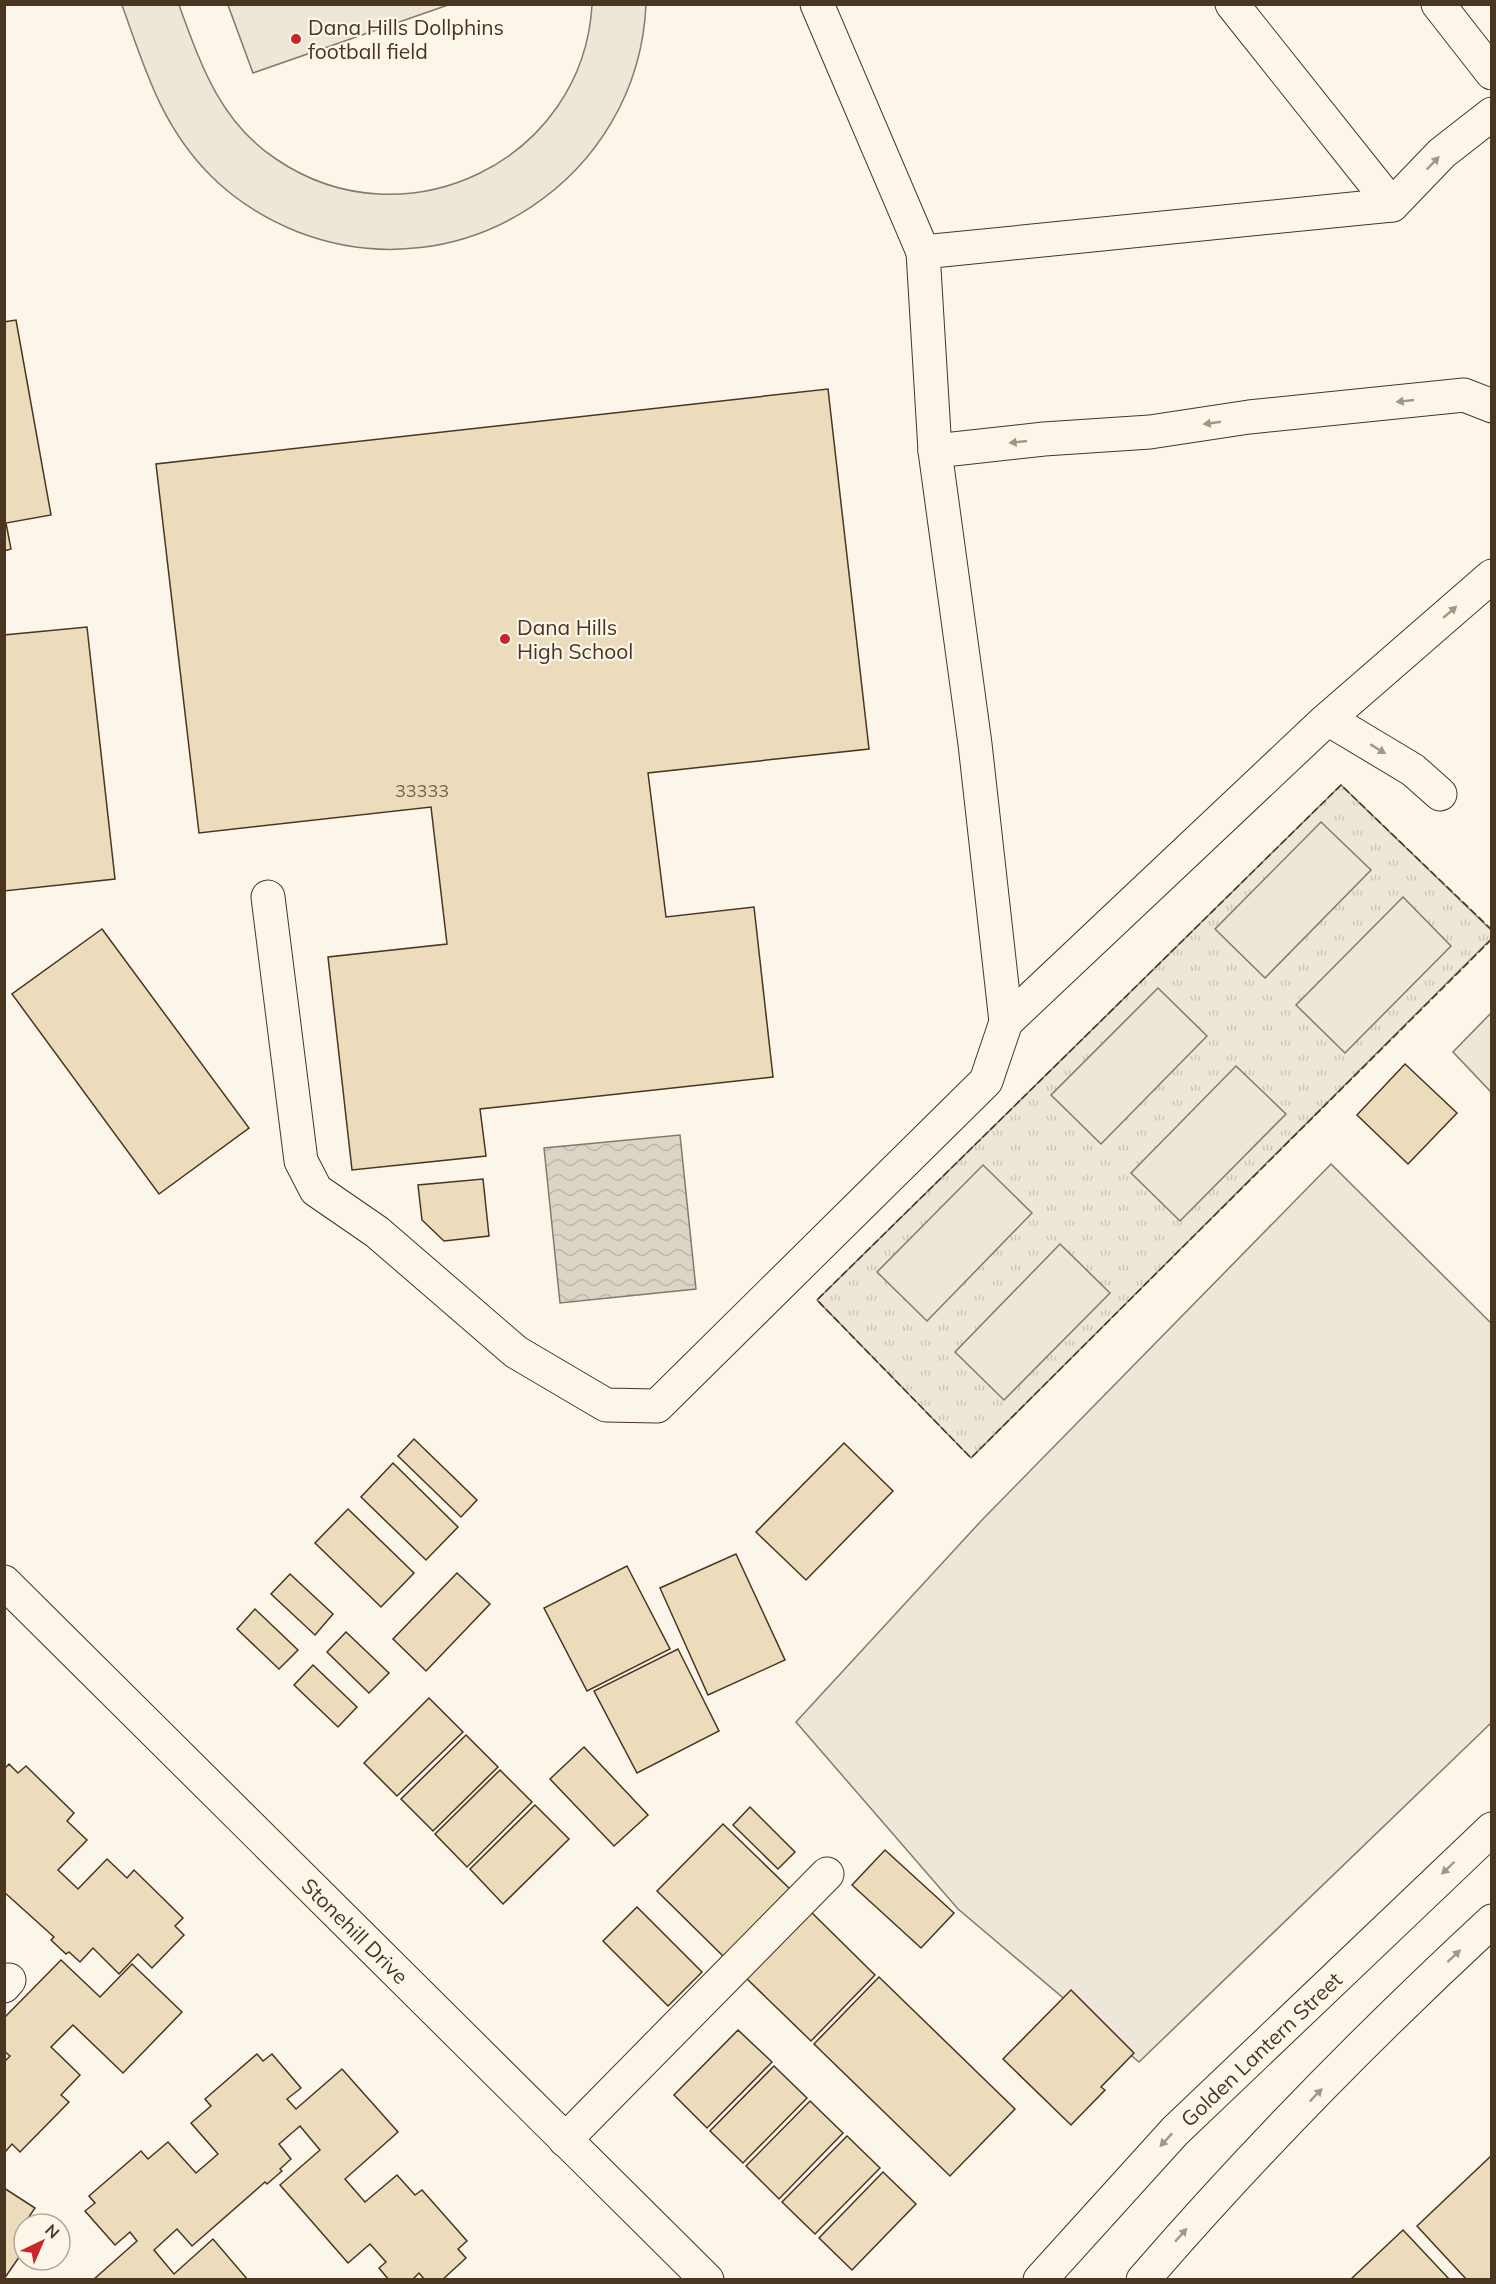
<svg xmlns="http://www.w3.org/2000/svg" width="1496" height="2284" font-family="Mulish,sans-serif">
  <defs>
    <pattern id="grass-tufts" width="24" height="20" patternUnits="userSpaceOnUse" patternTransform="scale(1.5)"><rect width="24" height="20" fill="#ede6d9"/><path d="M3 7l-1-3M5 7V3M7 7l1-3M15 17l-1-3M17 17v-4M19 17l1-3" fill="none" stroke="#cdc6ba"/></pattern>
    <pattern id="water-waves" width="16" height="10" patternUnits="userSpaceOnUse" patternTransform="scale(1.5)"><rect width="16" height="10" fill="#dcd4c6"/><path d="M0 5q4-4 8 0t8 0" fill="none" stroke="#beb7aa"/></pattern>
  </defs>
  <rect width="100%" height="100%" fill="#fbf6e9"/>
  <polygon fill="url(#grass-tufts)" stroke="#887966" stroke-width="1.5" points="1341,785 1491,930 1491,939 971,1458 817,1300"/>
  <g fill="#ede6d9" stroke="#887966" stroke-width="1.5">
    <path d="M122,5H179C201,65 220,122 276,159C405,247 583,161 592,5H646C638,179 462,295 298,232C266,219 235,200 211,176C161,126 145,69 122,5Z"/>
    <polygon points="228,5 228,4 448,5 253,73"/>
    <polygon points="1321,822 1371,870 1265,978 1215,929"/>
    <polygon points="1403,897 1451,946 1345,1053 1296,1005"/>
    <polygon points="1158,988 1207,1036 1101,1144 1051,1095"/>
    <polygon points="1491,1013 1491,1092 1453,1052"/>
    <polygon points="1236,1066 1286,1114 1180,1221 1131,1173"/>
    <polygon points="1331,1164 1491,1323 1491,1723 1139,2062 958,1909 796,1722 981,1521"/>
    <polygon points="983,1165 1032,1213 927,1321 877,1272"/>
    <polygon points="1060,1244 1110,1293 1004,1400 955,1352"/>
  </g>
  <polygon fill="url(#water-waves)" stroke="#887966" stroke-width="1.5" points="680,1135 696,1289 560,1303 544,1148"/>
  <g fill="#ecdcbc" stroke="#4a3520" stroke-width="1.5">
    <polygon points="16,320 51,515 6,523 11,549 4,551 4,322"/>
    <polygon points="828,389 869,749 648,773 666,917 754,907 773,1077 480,1109 486,1156 352,1170 328,957 447,944 431,807 199,833 156,464"/>
    <polygon points="87,627 115,879 4,891 4,635"/>
    <polygon points="102,929 249,1128 159,1194 12,994"/>
    <polygon points="1405,1064 1457,1113 1408,1164 1357,1115"/>
    <polygon points="483,1179 489,1236 444,1241 422,1220 418,1185"/>
    <polygon points="414,1439 477,1500 461,1517 398,1456"/>
    <polygon points="844,1443 893,1491 806,1580 756,1532"/>
    <polygon points="393,1463 458,1527 426,1560 361,1497"/>
    <polygon points="348,1509 414,1573 381,1607 315,1543"/>
    <polygon points="736,1554 785,1660 708,1695 660,1588"/>
    <polygon points="627,1566 670,1649 587,1691 544,1608"/>
    <polygon points="457,1573 490,1604 426,1671 393,1639"/>
    <polygon points="290,1574 333,1614 315,1635 271,1594"/>
    <polygon points="255,1609 298,1650 279,1669 237,1629"/>
    <polygon points="346,1632 389,1673 369,1693 327,1652"/>
    <polygon points="678,1649 719,1731 637,1773 594,1691"/>
    <polygon points="313,1665 357,1707 338,1727 294,1685"/>
    <polygon points="429,1698 463,1732 397,1796 364,1763"/>
    <polygon points="466,1735 498,1767 433,1831 401,1799"/>
    <polygon points="584,1747 648,1815 614,1846 550,1779"/>
    <polygon points="9,1764 18,1773 26,1766 74,1813 67,1821 87,1840 58,1870 78,1889 107,1859 127,1878 134,1870 183,1918 175,1926 184,1935 152,1968 138,1954 119,1974 93,1948 80,1962 69,1952 66,1954 51,1940 54,1937 4,1892 4,1769"/>
    <polygon points="500,1770 532,1802 467,1867 435,1834"/>
    <polygon points="535,1805 569,1839 503,1904 470,1869"/>
    <polygon points="750,1807 795,1852 778,1869 733,1825"/>
    <polygon points="723,1824 790,1889 724,1957 657,1891"/>
    <polygon points="885,1850 954,1913 921,1948 852,1885"/>
    <polygon points="637,1907 702,1972 668,2006 603,1941"/>
    <polygon points="809,1910 875,1975 811,2041 744,1976"/>
    <polygon points="61,1960 100,1997 132,1964 182,2012 123,2073 73,2025 51,2047 80,2075 61,2095 69,2102 20,2152 12,2144 5,2152 4,2062 10,2056 4,2051 4,2018"/>
    <polygon points="879,1977 1015,2109 950,2176 814,2044"/>
    <polygon points="1071,1990 1134,2053 1101,2087 1105,2090 1071,2125 1003,2059"/>
    <polygon points="738,2030 772,2062 707,2128 674,2095"/>
    <polygon points="257,2054 263,2061 272,2054 301,2088 287,2099 296,2109 342,2069 398,2132 345,2179 365,2202 397,2175 415,2195 422,2190 467,2241 458,2249 466,2258 442,2280 425,2280 419,2273 412,2280 389,2280 379,2268 386,2262 370,2244 348,2263 280,2185 320,2150 300,2126 279,2144 291,2159 280,2169 282,2171 267,2184 265,2182 192,2246 177,2229 154,2250 174,2274 213,2239 248,2280 93,2280 137,2241 130,2232 115,2245 85,2211 95,2203 89,2196 141,2151 148,2159 168,2142 196,2173 218,2154 191,2123 211,2106 205,2099"/>
    <polygon points="774,2066 807,2098 743,2163 710,2131"/>
    <polygon points="810,2101 843,2133 779,2199 746,2166"/>
    <polygon points="847,2136 880,2168 815,2234 782,2202"/>
    <polygon points="1492,2155 1492,2280 1467,2280 1417,2226"/>
    <polygon points="883,2172 916,2204 852,2270 819,2238"/>
    <polygon points="4,2188 35,2208 18,2233 24,2237 24,2250 4,2279"/>
    <polygon points="1403,2230 1450,2280 1350,2280"/>
  </g>
  <g fill="none" stroke-linecap="round" stroke-linejoin="round">
    <g stroke="#4a3520" stroke-width="35">
      <g id="minor">
        <polyline points="817,4 923,252 1392,205 1442,153 1492,114"/>
        <polyline points="1232,4 1392,205"/>
        <polyline points="1438,4 1492,73"/>
        <polyline points="935,451 1044,439 1150,432 1249,417 1464,395 1492,406"/>
        <polyline points="1328,719 1413,770 1440,794"/>
        <polyline points="268,897 301,1161 316,1190 377,1232 516,1352 606,1405 657,1406 986,1081 1006,1022 975,744 935,451 923,252"/>
        <polyline points="1006,1022 1323,723 1492,576"/>
        <polyline points="4,1986 9,1980"/>
        <polyline points="565,2140 827,1874"/>
      </g>
    </g>
    <g stroke="#4a3520" stroke-width="35">
      <g id="major">
        <path id="s1" d="M4,1582L707,2280"/>
        <path id="s2" d="M1040,2280L1175,2131L1492,1829"/>
        <path d="M1143,2280C1252,2154 1370,2034 1492,1921"/>
      </g>
    </g>
    <use href="#minor" stroke="#fbf6e9" stroke-width="33"/>
    <use href="#major" stroke="#fbf6e9" stroke-width="33"/>
    <polyline stroke="#4a3520" stroke-width="1.5" stroke-dasharray="8 3" stroke-linecap="butt" points="1492,930 1341,785 817,1300 971,1458 1492,939"/>
  </g>
  <defs><path id="oneway-solid" d="M-6-.8H1V-3.2L6.5 0L1 3.2V.8H-6Z" transform="scale(1.5)"/></defs>
  <g fill="#a29684">
    <use href="#oneway-solid" transform="translate(1433 163) rotate(-46)"/>
    <use href="#oneway-solid" transform="translate(1405 401) rotate(174)"/>
    <use href="#oneway-solid" transform="translate(1212 423) rotate(172)"/>
    <use href="#oneway-solid" transform="translate(1018 442) rotate(174)"/>
    <use href="#oneway-solid" transform="translate(1450 612) rotate(-41)"/>
    <use href="#oneway-solid" transform="translate(1378 749) rotate(31)"/>
    <use href="#oneway-solid" transform="translate(1448 1868) rotate(136)"/>
    <use href="#oneway-solid" transform="translate(1454 1956) rotate(-43)"/>
    <use href="#oneway-solid" transform="translate(1316 2095) rotate(-46)"/>
    <use href="#oneway-solid" transform="translate(1166 2140) rotate(133)"/>
    <use href="#oneway-solid" transform="translate(1181 2235) rotate(-49)"/>
  </g>
  <g fill="#c62828" stroke="#fbf6e9" stroke-width="2">
    <circle cx="296" cy="39" r="6"/>
    <circle cx="505" cy="639" r="6"/>
  </g>
  <g text-anchor="middle" dominant-baseline="central" stroke-width="4.5" stroke-linejoin="round" paint-order="stroke">
    <g font-size="18" fill="#725f47">
      <text x="422" y="790">33333</text>
    </g>
    <g font-size="21" fill="#4a3520" stroke="#fbf6e9" text-anchor="start">
      <text x="308" y="27">Dana Hills Dollphins<tspan x="308" dy="24">football field</tspan></text>
      <text x="517" y="627">Dana Hills<tspan x="517" dy="24">High School</tspan></text>
    </g>
    <g font-size="21" fill="#4a3520" stroke="#fbf6e9">
      <text stroke="none"><textPath href="#s1" startOffset="495">Stonehill Drive</textPath></text>
      <text stroke="none"><textPath href="#s2" startOffset="320">Golden Lantern Street</textPath></text>
    </g>
  </g>
  <rect width="1496" height="2284" fill="none" stroke="#4a3520" stroke-width="12"/>
  <g transform="translate(42 2242) rotate(44)"><circle r="28" fill="#fbf6e9" stroke="#b4a999" stroke-width="1.5"/>
  <path d="M0-4.5L10 22L0 15L-10 22Z" fill="#c62828"/>
  <text y="-9" font-size="16" font-weight="bold" text-anchor="middle" fill="#4a3520">N</text>
  </g>
</svg>
